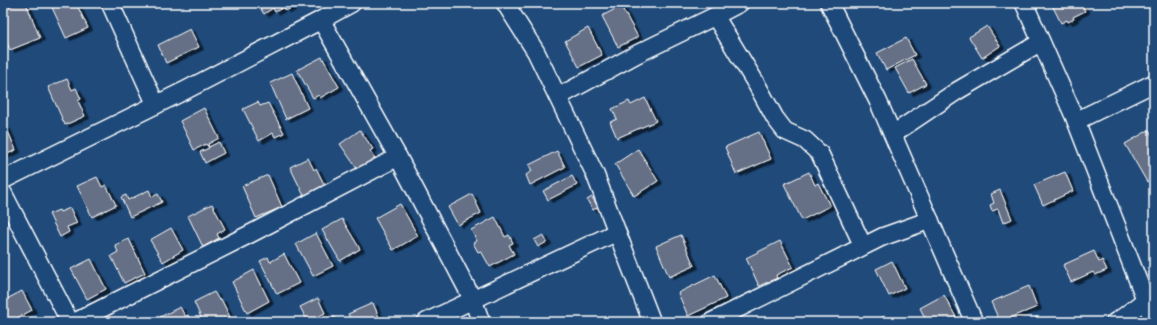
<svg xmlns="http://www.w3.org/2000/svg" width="1157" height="325" font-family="'Patrick Hand',sans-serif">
  <defs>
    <filter id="shadow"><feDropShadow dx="4.5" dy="2.5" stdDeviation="0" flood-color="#0009"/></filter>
  </defs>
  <rect width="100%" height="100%" fill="#1f4a7a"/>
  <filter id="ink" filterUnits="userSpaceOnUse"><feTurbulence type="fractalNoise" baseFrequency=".025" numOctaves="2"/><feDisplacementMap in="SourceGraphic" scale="8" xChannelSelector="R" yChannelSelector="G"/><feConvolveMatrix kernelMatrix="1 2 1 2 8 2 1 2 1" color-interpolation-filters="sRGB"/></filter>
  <g filter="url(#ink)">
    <g fill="#656f86" stroke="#fff" filter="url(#shadow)">
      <polygon points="18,3 26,3 40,38 10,50 3,34 3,9"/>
      <polygon points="50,3 76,3 88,28 66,38"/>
      <polygon points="257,3 299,3 286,11 284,7 275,12 273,8 264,14"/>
      <polygon points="1051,3 1081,3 1085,11 1073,17 1074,19 1068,22 1067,20 1061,23"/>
      <polygon points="621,6 638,37 618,47 602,16"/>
      <polygon points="987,26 1000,46 982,58 969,37"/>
      <polygon points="588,28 602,55 579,67 565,41"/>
      <polygon points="190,29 199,47 166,63 158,45"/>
      <polygon points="906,38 915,55 886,70 877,53"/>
      <polygon points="322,57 339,87 320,98 319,95 313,98 297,70"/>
      <polygon points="912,59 926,84 909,93 895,68"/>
      <polygon points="292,73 308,108 286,119 270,83"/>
      <polygon points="67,79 72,90 76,88 81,99 78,101 85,116 65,125 48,87"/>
      <polygon points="645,98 656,121 617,138 610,122 617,119 612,109 629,101 631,105"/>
      <polygon points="258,102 260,106 268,103 284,133 275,137 273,133 259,141 243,109"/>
      <polygon points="204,108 219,138 208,144 209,147 219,142 224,153 205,163 200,152 209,148 206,144 194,150 180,121"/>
      <polygon points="6,127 16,150 3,156 3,128"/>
      <polygon points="360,130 373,149 370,151 375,158 358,170 340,144"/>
      <polygon points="1149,130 1154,139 1154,178 1147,182 1125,144"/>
      <polygon points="759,132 771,159 736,174 725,147"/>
      <polygon points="638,149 658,181 634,196 615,164"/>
      <polygon points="557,151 565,167 530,185 526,175 532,171 529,165"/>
      <polygon points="308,158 314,170 316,168 326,188 305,198 290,167"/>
      <polygon points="809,172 815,185 818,183 830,206 802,220 784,184"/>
      <polygon points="1065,172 1073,191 1043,205 1034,185"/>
      <polygon points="268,175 282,207 256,218 242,186"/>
      <polygon points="572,176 577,185 548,200 543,191"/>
      <polygon points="97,177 102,187 106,185 116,205 92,217 77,186"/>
      <polygon points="149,190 152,197 158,194 162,202 130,217 121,197 126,195 128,200"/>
      <polygon points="1000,190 1012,219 1003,223 998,209 992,211 990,205 994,203 991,194"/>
      <polygon points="472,194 481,213 458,225 448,207"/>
      <polygon points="592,197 598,207 593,210 587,200"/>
      <polygon points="212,204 225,229 217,234 219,238 203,247 188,216"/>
      <polygon points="400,204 418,236 393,250 375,218"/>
      <polygon points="70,208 77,223 67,227 69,232 60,237 49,214 59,210 60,212"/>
      <polygon points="495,217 505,237 509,235 513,243 509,245 514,254 490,267 481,251 478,252 473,243 477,241 471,230"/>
      <polygon points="342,219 360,249 340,261 322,230"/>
      <polygon points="171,228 183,250 163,262 150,240"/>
      <polygon points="316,233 333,266 313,276 296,244"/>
      <polygon points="543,235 547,242 538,247 534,240"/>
      <polygon points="681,235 694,266 669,277 656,246"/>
      <polygon points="129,239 145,273 124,283 111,256 118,252 115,245"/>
      <polygon points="780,241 793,267 776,275 777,278 759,286 746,258"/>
      <polygon points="1094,251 1099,262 1102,260 1107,270 1095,275 1093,272 1071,282 1063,265"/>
      <polygon points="284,254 299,283 277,294 260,261 268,257 270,262"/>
      <polygon points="91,259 106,289 87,299 71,269"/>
      <polygon points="892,261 905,288 889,296 876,269"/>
      <polygon points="254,270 269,301 247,313 232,282"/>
      <polygon points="715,275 726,298 688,316 678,293"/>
      <polygon points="1029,286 1037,307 1000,322 991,302"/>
      <polygon points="22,291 32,310 10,322 3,322 3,301"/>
      <polygon points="214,292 219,300 221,299 232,321 229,322 203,322 194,302"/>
      <polygon points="944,295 957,319 951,322 927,322 920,308"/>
      <polygon points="318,298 325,313 308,322 300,307"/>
      <polygon points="373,303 381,322 352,322 348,314"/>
      <polygon points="180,307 185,316 188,315 191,322 163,322 160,317"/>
      <polygon points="885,316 888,322 872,322"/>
      <polygon points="335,317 337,322 324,322"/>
      <polygon points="1037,317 1039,322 1028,322"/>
    </g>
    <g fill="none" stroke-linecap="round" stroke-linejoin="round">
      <g stroke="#fff" stroke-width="20">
        <g id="street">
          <polyline points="110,3 156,105"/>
          <polyline points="829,3 878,101 974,322"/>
          <polyline points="1024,3 1074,116 1154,322"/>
          <polyline points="715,16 740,3"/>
          <polyline points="321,20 352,3"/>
          <polyline points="558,97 637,54 715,16 757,85 775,118 785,131 805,140 820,154 863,246"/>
          <polyline points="1076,121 1154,83"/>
          <polyline points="893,134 957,91 1041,42"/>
          <polyline points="3,180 186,90 321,20 398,157 473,300 481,322"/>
          <polyline points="3,193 70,322"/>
          <polyline points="617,232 652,322"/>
          <polyline points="75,322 252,233 398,157"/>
          <polyline points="426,322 617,232 595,174 536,52 505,3"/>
          <polyline points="711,322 882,237 930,220"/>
          <path d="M1115,322C1129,315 1139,302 1154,295"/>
        </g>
      </g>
      <use href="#street" stroke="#1f4a7a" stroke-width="17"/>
    </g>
  </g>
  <rect width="1157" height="325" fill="none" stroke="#1f4a7a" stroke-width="16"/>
  <rect x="8" y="8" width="1141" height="309" fill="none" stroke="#fff" stroke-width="1.5" filter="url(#ink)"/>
</svg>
